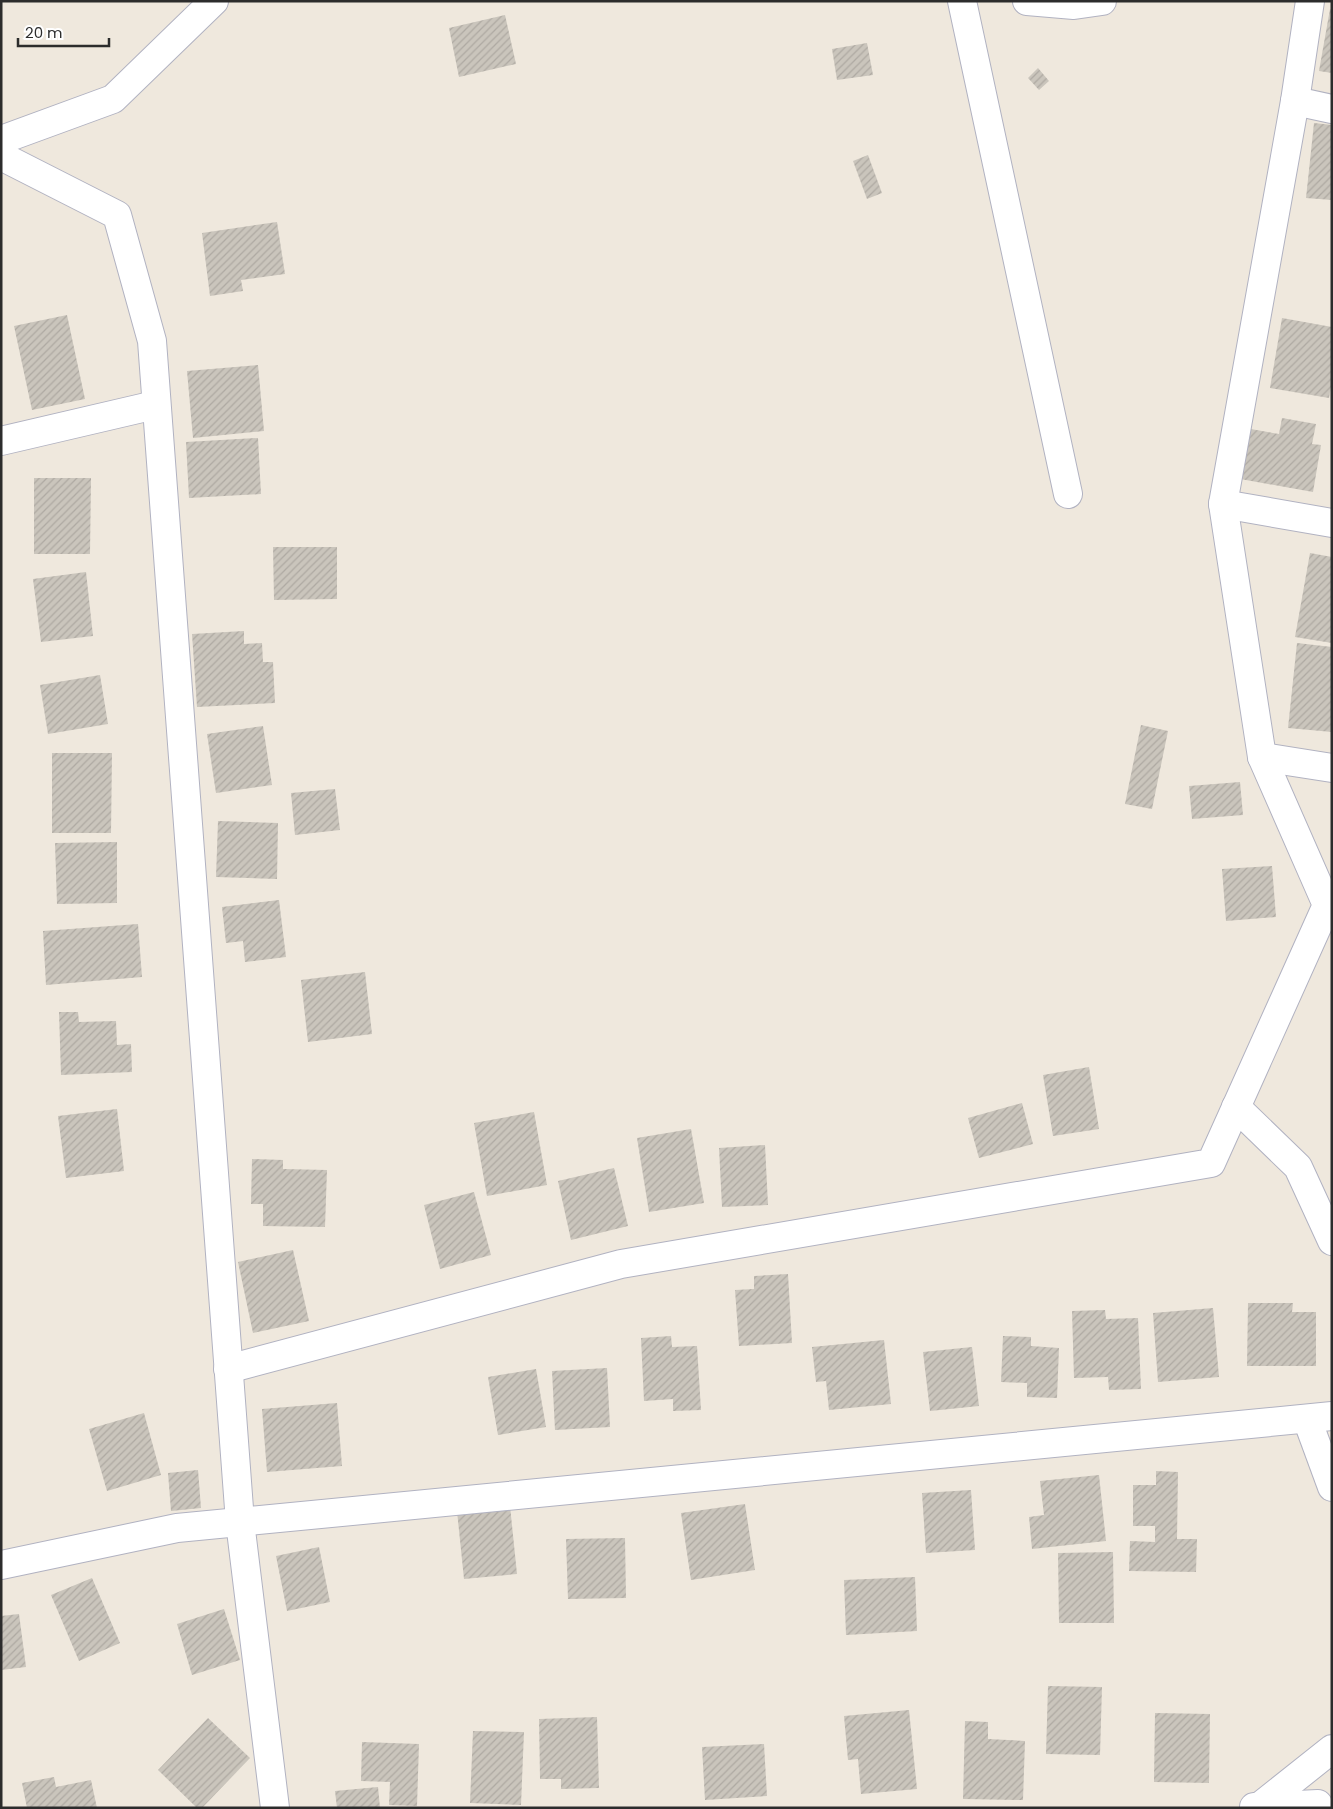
<svg xmlns="http://www.w3.org/2000/svg" width="1333" height="1809" font-family="Poppins,sans-serif">
  <defs>
    <pattern id="building-hatch" width="6" height="6" patternUnits="userSpaceOnUse" patternTransform="scale(1.25)"><rect width="6" height="6" fill="#cac5bc"/><path d="M-1 1l2-2M0 6l6-6M5 7l2-2" fill="none" stroke="#aea9a2"/></pattern>
  </defs>
  <rect width="100%" height="100%" fill="#efe8dd"/>
  <g fill="url(#building-hatch)">
    <polygon points="1330,9 1332,10 1332,73 1319,71"/>
    <polygon points="505,15 516,64 459,77 449,28"/>
    <polygon points="867,43 873,75 837,80 832,49"/>
    <polygon points="1038,68 1049,81 1039,90 1028,78"/>
    <polygon points="1314,123 1332,125 1332,200 1306,198"/>
    <polygon points="868,155 882,193 867,199 853,161"/>
    <polygon points="277,222 285,274 241,280 243,291 210,296 202,233"/>
    <polygon points="67,315 85,399 32,410 14,326"/>
    <polygon points="1282,318 1332,327 1332,381 1329,398 1270,388"/>
    <polygon points="258,365 264,431 193,438 187,371"/>
    <polygon points="1282,418 1316,424 1312,444 1321,445 1313,492 1235,478 1245,428 1279,434"/>
    <polygon points="258,438 261,494 189,498 186,442"/>
    <polygon points="34,478 91,478 90,554 34,554"/>
    <polygon points="273,547 337,547 337,599 274,600"/>
    <polygon points="1310,553 1332,557 1332,643 1295,637"/>
    <polygon points="86,572 93,636 41,642 33,579"/>
    <polygon points="244,631 244,644 262,643 263,662 273,662 275,703 197,707 192,634"/>
    <polygon points="1297,643 1332,647 1332,732 1288,728"/>
    <polygon points="100,675 108,724 48,734 40,685"/>
    <polygon points="1141,725 1168,731 1152,809 1125,804"/>
    <polygon points="263,726 272,785 216,793 207,734"/>
    <polygon points="52,753 112,753 111,833 52,833"/>
    <polygon points="1240,782 1243,815 1192,819 1189,786"/>
    <polygon points="335,789 340,830 295,835 291,793"/>
    <polygon points="218,821 278,823 277,879 216,877"/>
    <polygon points="117,842 117,903 57,904 55,843"/>
    <polygon points="1272,866 1276,917 1226,921 1222,869"/>
    <polygon points="279,900 286,957 245,962 243,941 226,943 222,907"/>
    <polygon points="138,924 142,977 46,985 43,931"/>
    <polygon points="365,972 372,1034 308,1042 301,980"/>
    <polygon points="59,1012 78,1012 79,1022 116,1021 117,1045 131,1044 132,1072 61,1075"/>
    <polygon points="1089,1067 1099,1129 1053,1136 1043,1075"/>
    <polygon points="1022,1103 1033,1144 979,1158 968,1118"/>
    <polygon points="117,1109 124,1171 66,1178 58,1116"/>
    <polygon points="534,1112 547,1185 487,1196 474,1123"/>
    <polygon points="691,1129 704,1203 649,1212 637,1138"/>
    <polygon points="765,1145 768,1205 722,1207 719,1148"/>
    <polygon points="252,1159 283,1160 283,1169 327,1170 325,1227 263,1226 263,1204 251,1204"/>
    <polygon points="614,1168 628,1226 571,1240 558,1181"/>
    <polygon points="474,1192 491,1255 440,1269 424,1205"/>
    <polygon points="293,1250 309,1321 253,1333 238,1262"/>
    <polygon points="788,1274 792,1343 739,1346 735,1290 754,1289 754,1276"/>
    <polygon points="1248,1303 1293,1303 1292,1312 1316,1312 1316,1366 1247,1366"/>
    <polygon points="1213,1308 1219,1377 1158,1382 1153,1313"/>
    <polygon points="1105,1310 1106,1319 1138,1318 1141,1389 1109,1390 1108,1377 1074,1378 1072,1311"/>
    <polygon points="671,1336 672,1347 697,1346 701,1410 673,1411 673,1399 644,1401 641,1338"/>
    <polygon points="1003,1336 1031,1337 1031,1346 1059,1348 1057,1398 1027,1397 1027,1383 1001,1382"/>
    <polygon points="884,1340 891,1404 829,1410 826,1381 816,1382 812,1347"/>
    <polygon points="972,1347 979,1406 930,1411 923,1352"/>
    <polygon points="607,1368 610,1427 555,1430 552,1371"/>
    <polygon points="536,1369 546,1427 498,1435 488,1377"/>
    <polygon points="337,1403 342,1466 267,1472 262,1409"/>
    <polygon points="144,1413 161,1475 107,1491 89,1429"/>
    <polygon points="198,1470 201,1508 171,1511 168,1473"/>
    <polygon points="1156,1471 1178,1472 1177,1539 1197,1539 1196,1572 1129,1571 1130,1541 1155,1542 1155,1526 1133,1526 1133,1485 1156,1485"/>
    <polygon points="1099,1475 1106,1541 1032,1549 1029,1517 1044,1515 1040,1481"/>
    <polygon points="971,1490 975,1550 926,1553 922,1493"/>
    <polygon points="745,1504 755,1570 691,1580 681,1513"/>
    <polygon points="510,1506 517,1574 464,1579 457,1511"/>
    <polygon points="625,1538 626,1598 568,1599 566,1539"/>
    <polygon points="319,1547 330,1602 287,1611 276,1556"/>
    <polygon points="1113,1552 1114,1623 1059,1623 1058,1553"/>
    <polygon points="915,1577 917,1631 846,1635 844,1580"/>
    <polygon points="92,1578 120,1643 79,1661 51,1595"/>
    <polygon points="224,1609 240,1660 192,1675 177,1624"/>
    <polygon points="19,1614 26,1667 1,1670 1,1616"/>
    <polygon points="1048,1686 1102,1687 1100,1755 1046,1754"/>
    <polygon points="909,1710 917,1789 861,1794 858,1759 848,1760 844,1716"/>
    <polygon points="1155,1713 1210,1714 1209,1783 1154,1782"/>
    <polygon points="597,1717 599,1788 561,1789 561,1779 540,1779 539,1719"/>
    <polygon points="208,1718 250,1758 202,1808 197,1808 158,1770"/>
    <polygon points="965,1721 988,1722 988,1739 1025,1741 1023,1800 963,1799"/>
    <polygon points="473,1731 524,1732 521,1805 470,1803"/>
    <polygon points="362,1742 419,1744 417,1806 389,1805 390,1782 361,1781"/>
    <polygon points="764,1744 767,1796 705,1800 702,1747"/>
    <polygon points="54,1777 56,1787 91,1780 97,1808 27,1808 22,1783"/>
    <polygon points="378,1787 380,1808 337,1808 335,1791"/>
  </g>
  <g fill="none" stroke-linecap="round" stroke-linejoin="round">
    <g stroke="#b1b2c1" stroke-width="30">
      <g id="minor">
        <polyline points="962,1 1068,494"/>
        <polyline points="1027,1 1074,5 1102,1"/>
        <polyline points="1295,101 1332,109"/>
        <polyline points="1,140 113,99 214,1"/>
        <polyline points="1,156 117,215 152,341 240,1522 275,1808"/>
        <polyline points="1,441 155,405"/>
        <polyline points="1223,504 1332,523"/>
        <polyline points="1262,757 1332,768"/>
        <polyline points="1236,1107 1298,1167 1332,1241"/>
        <polyline points="228,1369 621,1264 1211,1163 1327,905 1262,757 1223,504 1295,101 1310,1"/>
        <polyline points="1307,1419 1332,1487"/>
        <polyline points="1,1565 177,1528 1332,1416"/>
        <polyline points="1254,1807 1318,1804"/>
        <polyline points="1259,1807 1332,1749"/>
      </g>
    </g>
    <use href="#minor" stroke="#fff" stroke-width="28"/>
  </g>
  <rect width="1333" height="1809" fill="none" stroke="#2c2c2c" stroke-width="5"/>
  <path d="M18 38v8h91v-8" fill="none" stroke="#2c2c2c" stroke-width="2.5"/>
  <text x="25" y="38" font-size="15" fill="#2c2c2c" stroke="#ffffff" stroke-width="4" paint-order="stroke">20 m</text>
</svg>
